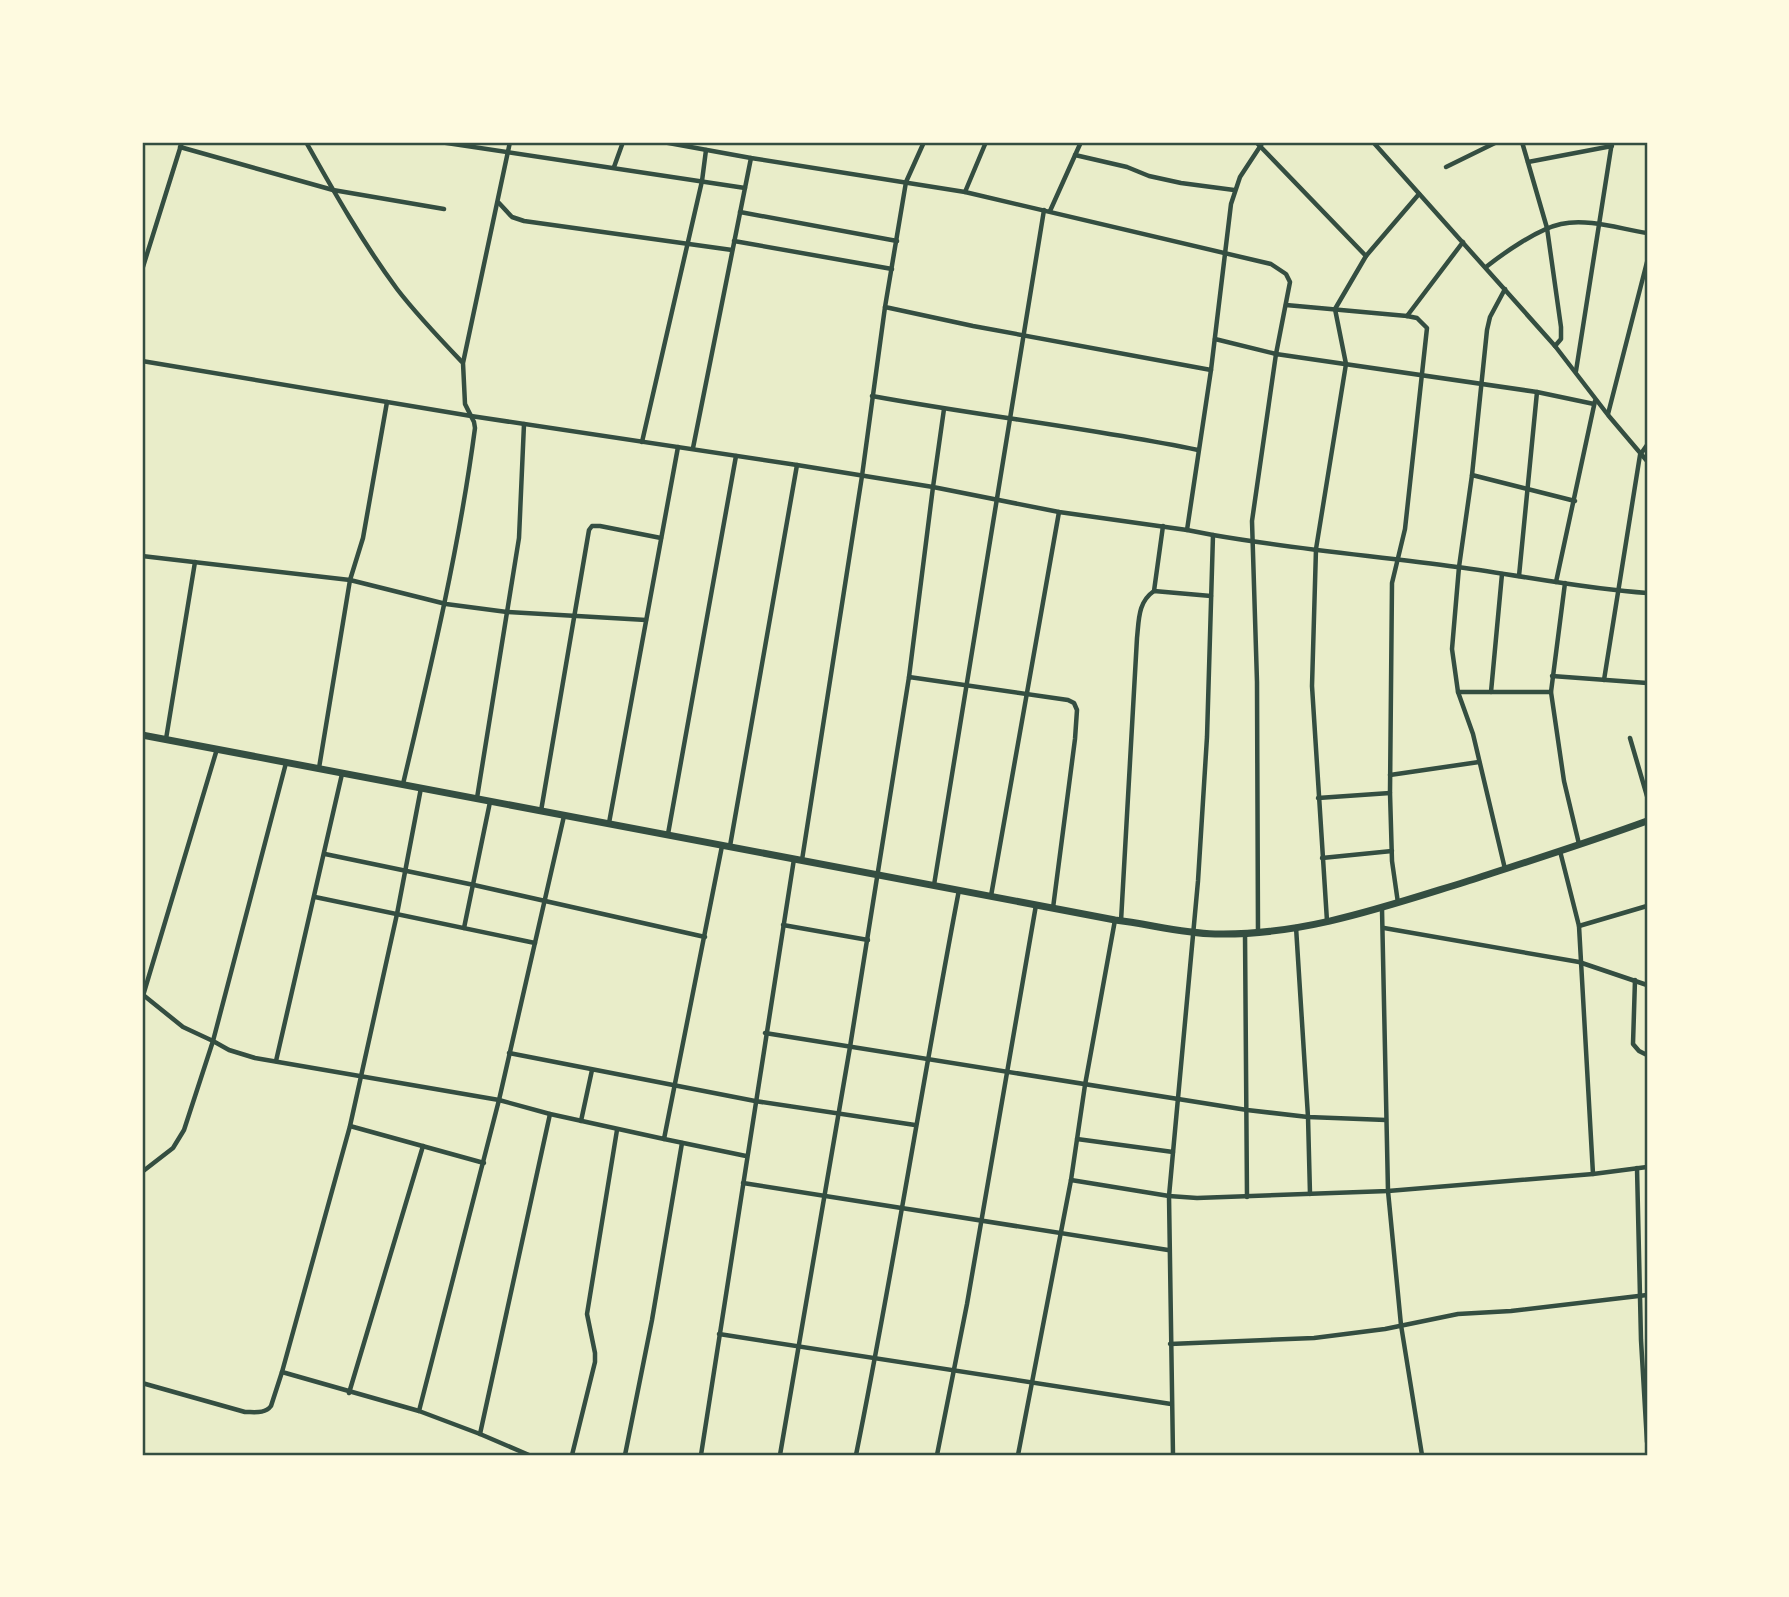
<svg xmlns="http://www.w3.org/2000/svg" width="1789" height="1597" font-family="Roboto,sans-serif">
  <rect width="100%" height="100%" fill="#e9edc9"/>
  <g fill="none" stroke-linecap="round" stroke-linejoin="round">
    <g stroke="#344e41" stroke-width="4.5">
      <path d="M306,142C334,192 363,243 397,289C417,315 440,339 462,362"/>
      <polyline points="440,142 745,188"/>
      <polyline points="663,142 751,158 965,192 1271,264 1286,274 1290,282 1276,354 1215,339"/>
      <polyline points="924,142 906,182 885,307 973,326 1211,370"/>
      <polyline points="1256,142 1366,256 1419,194"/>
      <polyline points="1373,142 1555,346 1608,415 1647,461"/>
      <polyline points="1522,142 1547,228 1561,327 1561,339 1555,346"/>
      <polyline points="180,147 333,190 444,209"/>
      <polyline points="1075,155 1127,167 1149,176 1181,183 1234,190"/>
      <polyline points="1528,162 1612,146"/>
      <polyline points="614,167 623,142"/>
      <polyline points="1446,167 1497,142"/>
      <polyline points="965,192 986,142"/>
      <polyline points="499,203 512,217 524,221 732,250"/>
      <polyline points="1050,211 1081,142"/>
      <polyline points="740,212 897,241"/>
      <polyline points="734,241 892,269"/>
      <path d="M1486,267C1505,252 1538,229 1561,224C1588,218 1620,229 1647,233"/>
      <polyline points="142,270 182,142"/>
      <polyline points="1505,289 1490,317 1487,330 1472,475 1459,567 1452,649 1458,692 1473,734 1505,869"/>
      <polyline points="1286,305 1407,316 1417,318 1427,328 1405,529 1392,583 1390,793 1392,861 1398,903"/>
      <polyline points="1407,316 1463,242"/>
      <polyline points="142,361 471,416 797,465"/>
      <polyline points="1576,371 1612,142"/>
      <path d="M872,396C981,416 1090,428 1198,450"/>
      <polyline points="944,409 933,487 1059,512 1187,530 1211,370 1231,204 1240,177 1263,142"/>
      <polyline points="1608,414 1647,262"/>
      <polyline points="642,442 702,181 706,150"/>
      <polyline points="693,448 751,158"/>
      <polyline points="1472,475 1575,501"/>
      <polyline points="1187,530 1213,535"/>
      <polyline points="142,556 350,580 446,604 507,612 646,620"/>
      <polyline points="1519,576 1537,392"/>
      <polyline points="1556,582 1595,401"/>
      <polyline points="1565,583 1551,692 1564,781 1579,844"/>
      <polyline points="1154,591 1163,526"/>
      <polyline points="1552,676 1647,683"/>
      <polyline points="1604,680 1640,455 1647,445"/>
      <polyline points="1458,692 1551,692"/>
      <polyline points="1491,692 1502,574"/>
      <polyline points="1630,738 1647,796"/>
      <polyline points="166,739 195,562"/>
      <polyline points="319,768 350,580 363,538 387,402"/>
      <polyline points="1390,775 1479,762"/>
      <path d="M403,784C431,666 459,549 475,428L474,422L465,404L463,363L510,142"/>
      <polyline points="421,788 397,914 350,1126 282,1372 419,1411 480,1434 529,1455"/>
      <polyline points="477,798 519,538 524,424"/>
      <polyline points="1318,798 1390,793"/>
      <polyline points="541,811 589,530 592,526 600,526 661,538"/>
      <polyline points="609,823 678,447"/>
      <polyline points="668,834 736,456"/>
      <polyline points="730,846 797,465 933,487 909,677"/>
      <polyline points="1560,851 1579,926 1593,1174"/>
      <polyline points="325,854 474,885 705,937"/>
      <polyline points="1322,858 1392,851"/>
      <polyline points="802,860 862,476 885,307"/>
      <polyline points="934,885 1044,210"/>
      <polyline points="991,896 1059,512"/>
      <polyline points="315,897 535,943"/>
      <polyline points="1382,909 1388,1191 1401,1325 1422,1455"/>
      <path d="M1121,921L1137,638C1139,619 1138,602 1154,591L1211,596"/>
      <polyline points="1327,921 1312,686 1316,549 1346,364 1335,309 1366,256"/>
      <polyline points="783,925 868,940"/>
      <polyline points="1579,926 1647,906"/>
      <polyline points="1296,927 1308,1117 1310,1194"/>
      <polyline points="464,928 490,802"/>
      <polyline points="1384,928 1579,962 1647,985"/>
      <polyline points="1258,932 1257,682 1252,521 1276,354 1537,392 1594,404"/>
      <polyline points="1245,933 1247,1197"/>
      <polyline points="1635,980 1633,1044 1639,1051 1647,1055"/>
      <polyline points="142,994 183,1027 213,1041 286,763"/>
      <polyline points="142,999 217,749"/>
      <polyline points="765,1033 1247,1110 1308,1117 1386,1120"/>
      <polyline points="509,1053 755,1101 915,1125"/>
      <polyline points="276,1061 342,774"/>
      <polyline points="581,1121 592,1070"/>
      <polyline points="350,1126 484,1163"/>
      <polyline points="664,1139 746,1156"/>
      <polyline points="1077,1139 1173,1152"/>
      <polyline points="1637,1168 1641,1340 1647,1442"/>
      <polyline points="142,1172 173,1148 184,1130 213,1041 229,1050 255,1058 499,1100 550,1114 664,1139 722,846"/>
      <polyline points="1071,1180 1169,1196 1197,1198 1388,1191 1593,1174 1647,1167"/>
      <polyline points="743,1183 1168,1250"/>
      <polyline points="719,1334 1171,1404"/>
      <polyline points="1170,1344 1314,1338 1385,1329 1458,1314 1511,1311 1647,1295"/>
      <path d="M142,1383L245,1412C255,1412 265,1414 271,1406L282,1372"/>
      <polyline points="349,1393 423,1146"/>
      <polyline points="419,1411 499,1100 564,816"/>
      <polyline points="480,1434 550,1114"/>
      <polyline points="572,1455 595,1362 595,1353 587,1314 617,1130"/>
      <polyline points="625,1455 652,1320 682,1143"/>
      <polyline points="701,1455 794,859"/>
      <polyline points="780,1455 850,1047 909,677 1068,700 1074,703 1077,710 1075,739 1053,908"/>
      <path d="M856,1455C894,1267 923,1078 959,890"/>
      <polyline points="937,1455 967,1304 1036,905"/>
      <polyline points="1018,1455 1071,1180 1085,1085 1115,920"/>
      <path d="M1173,1455L1169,1196L1198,881L1207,737L1213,535C1293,549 1376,556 1457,567C1520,575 1583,589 1647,593"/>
    </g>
    <path stroke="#344e41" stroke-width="7" d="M142,735L1115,920C1149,924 1181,933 1215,934C1302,936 1384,907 1465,882C1526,862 1587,843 1647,821"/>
  </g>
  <rect width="1789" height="1597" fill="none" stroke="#fefae0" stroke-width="287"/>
  <rect x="144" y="144" width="1502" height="1310" fill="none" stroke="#344e41" stroke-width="2.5"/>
</svg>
